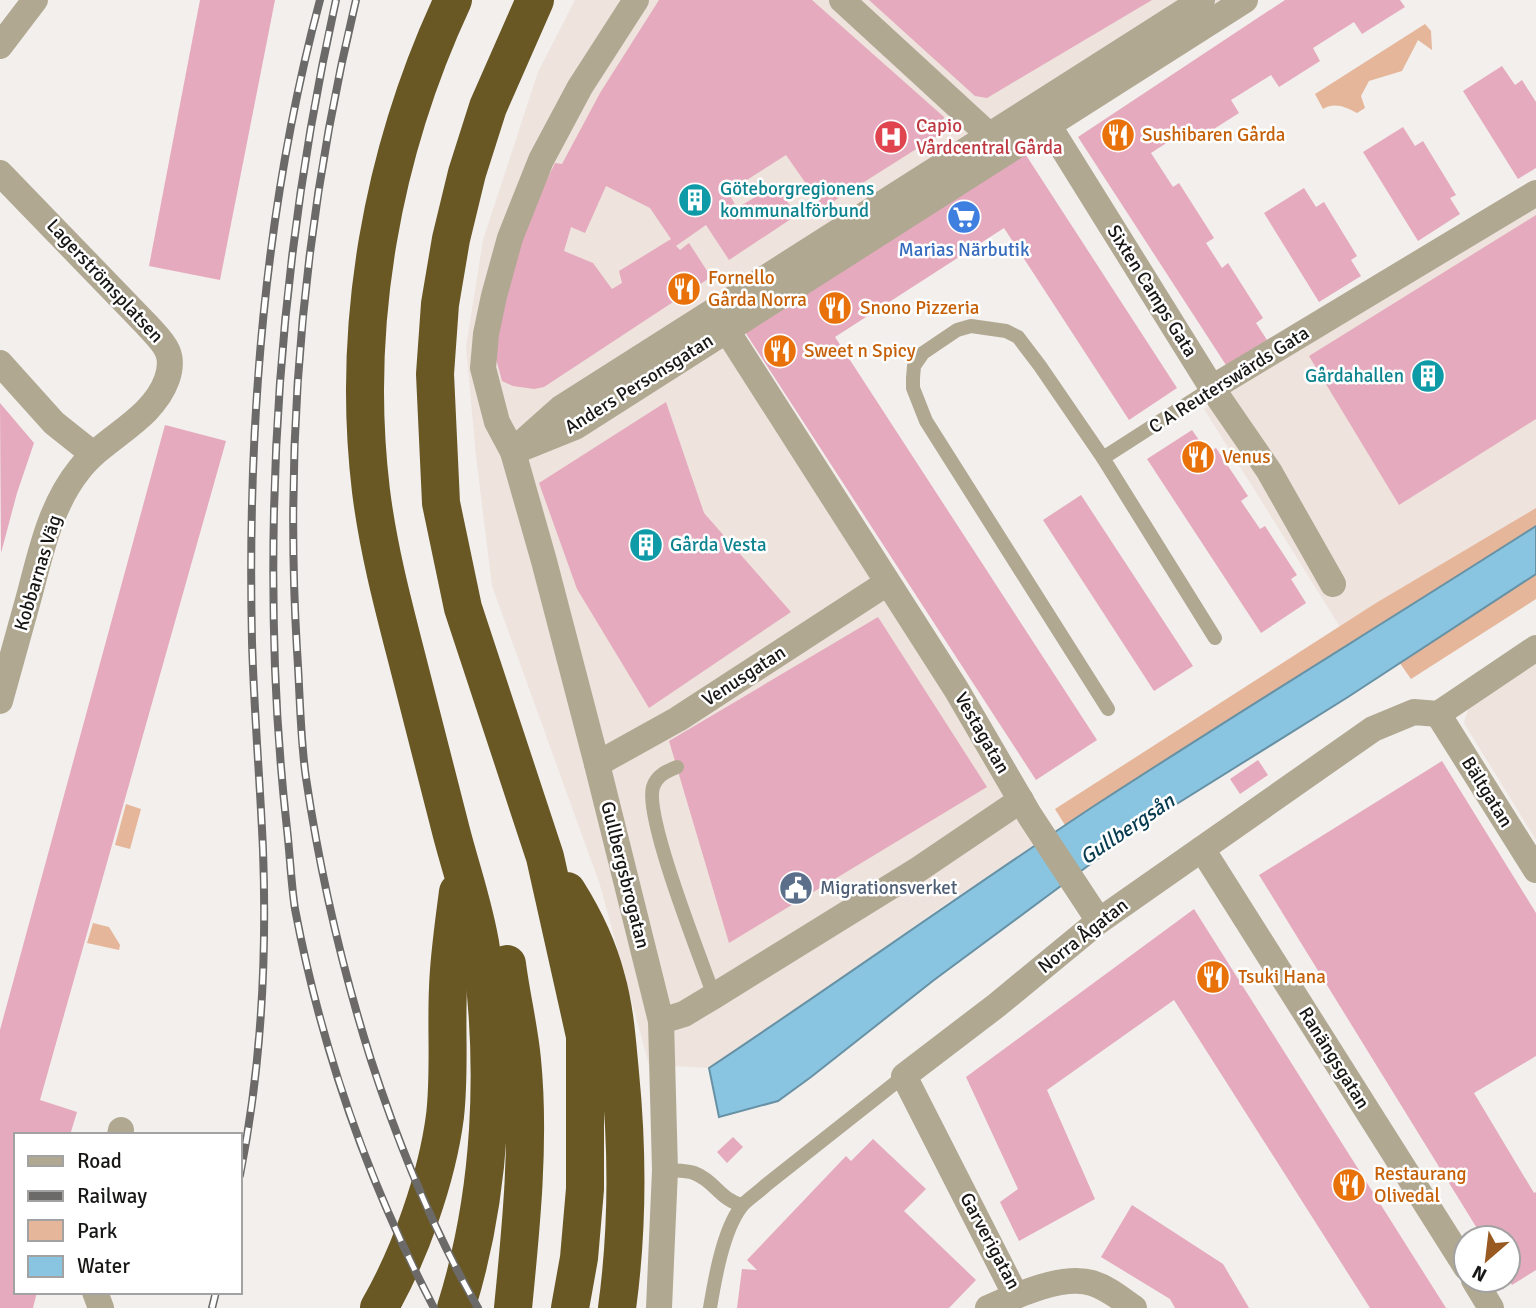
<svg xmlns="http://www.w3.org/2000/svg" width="1536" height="1308" font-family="Signika,sans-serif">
  <rect width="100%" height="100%" fill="#f2efed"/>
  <g fill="#eee3dd">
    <polygon points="575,0 1227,0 728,317 1053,833 941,907 800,1007 709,1068 649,1065 600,885 492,586 476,456 466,347 483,240 538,72"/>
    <polygon points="1536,203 1536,526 1350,643 1204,409"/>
    <polygon points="1536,661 1536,840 1464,723 1470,704"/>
  </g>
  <g fill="#e5b69a">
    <path d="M1425,24L1431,31L1432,50L1418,40L1402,71L1369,81L1361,96L1365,108L1357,113C1345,107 1335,102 1323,109L1315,94Z"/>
    <polygon points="1536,508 1536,599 1411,679 1376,629 1233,717 1065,825 1055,809 1376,603"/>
    <polygon points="126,804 141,809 130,849 115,845"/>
    <polygon points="93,923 109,927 120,945 119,950 87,943"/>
  </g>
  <path fill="#89c5e1" stroke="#6791a4" stroke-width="2" d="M1536,526V574L1348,697L1143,825L934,980L811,1077L778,1101L719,1117L709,1068C838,982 964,892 1094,806C1240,711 1389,620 1536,526Z"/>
  <g fill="#e5aabe" fill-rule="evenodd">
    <polygon points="200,0 275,0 220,280 149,266"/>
    <path d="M659,0H812L944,117L940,134L823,208L786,155L728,192L737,208L775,185L797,215L729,260L706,225L676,246L680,250L689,243L711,277L544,387L534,389L513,386L502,381L494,351L519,237L555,163L562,164L600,93ZM606,186L650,208L671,239L619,271L622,283L612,289L593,263L564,251L571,227L585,233Z"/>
    <polygon points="869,0 1152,0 987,98 975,96"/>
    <polygon points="1285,0 1400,0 1405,7 1362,34 1354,22 1313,48 1320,61 1279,87 1271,75 1231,100 1239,113 1195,141 1188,129 1151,153 1173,187 1179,183 1214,238 1206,243 1222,268 1228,263 1263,318 1256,323 1267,340 1226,365 1078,137"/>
    <polygon points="1502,66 1515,85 1522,80 1536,102 1536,168 1518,179 1463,91"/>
    <polygon points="1403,127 1415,146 1423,141 1456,195 1450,198 1460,214 1418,241 1363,152"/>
    <polygon points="1022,149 1177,388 1129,420 1004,228 835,337 1097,740 1036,780 743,329"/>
    <polygon points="1304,188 1316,207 1324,202 1357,256 1351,260 1361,276 1319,302 1264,213"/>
    <polygon points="1536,215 1536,419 1399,505 1309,356"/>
    <polygon points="666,402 704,513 791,612 649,708 577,589 539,483"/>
    <polygon points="0,403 34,443 17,493 1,553"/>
    <polygon points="165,425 226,441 40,1100 77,1112 70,1135 16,1135 16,1292 37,1292 33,1308 0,1308 0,1030"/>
    <polygon points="1192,430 1208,453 1216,448 1248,496 1241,501 1260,529 1265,526 1297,575 1291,579 1306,603 1261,633 1147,459"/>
    <polygon points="1081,495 1193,666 1154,691 1043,520"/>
    <polygon points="878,617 987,787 729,943 669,741"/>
    <polygon points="1258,760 1268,775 1240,794 1230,779"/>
    <polygon points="1442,761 1536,913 1536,1056 1474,1093 1534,1193 1536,1192 1536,1270 1512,1285 1508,1278 1508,1238 1483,1238 1259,875"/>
    <polygon points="1194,909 1446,1308 1370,1308 1174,1000 1047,1090 1095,1199 1019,1241 1000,1202 1018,1189 966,1077"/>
    <polygon points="733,1137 743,1147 727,1163 717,1152"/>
    <polygon points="873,1139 926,1189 904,1211 976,1280 949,1308 737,1308 742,1269 757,1270 747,1260 846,1156 851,1161"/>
    <polygon points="1132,1205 1223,1264 1249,1308 1175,1308 1170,1299 1101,1257"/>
  </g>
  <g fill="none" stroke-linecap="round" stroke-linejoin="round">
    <g stroke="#b1a892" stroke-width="14">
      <polyline points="1212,388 1103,458 1215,638"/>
      <polyline points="1103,458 1040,366 1018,337 1006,331 971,326 957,330 923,353 914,366 913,378 913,388 926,421 1108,709"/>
      <path d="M677,767C667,771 657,775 653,787C644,817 701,959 714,996"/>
      <path d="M665,1170C674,1171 685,1170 694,1173C714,1180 720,1200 742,1205"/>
      <path d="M710,1308C715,1278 723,1231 741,1207C745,1201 759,1192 766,1185L904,1076"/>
    </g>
    <g stroke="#b1a892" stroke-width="26">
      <polyline points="636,0 580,87 541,160 510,238 494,296 486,334 483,368 497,422 513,452 544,561 597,764 661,1021 665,1170 659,1308"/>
      <polyline points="842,0 989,135 998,147"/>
      <polyline points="0,46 35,0"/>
      <polyline points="1039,110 1212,388 1269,471 1333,584"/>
      <path d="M0,173L146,324C163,343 176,352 167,379C152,421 104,437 79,470C51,505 41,551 30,593C20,629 10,665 0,701"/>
      <polyline points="717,315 956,689 1030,816 1099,921"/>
      <polyline points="0,363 54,423 93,454"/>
      <polyline points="1212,388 1536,193"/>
      <polyline points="524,441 561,408 1202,0"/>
      <polyline points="513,452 575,427 1245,0"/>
      <polyline points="1438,714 1536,870"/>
      <polyline points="597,764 678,719 887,583"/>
      <polyline points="1202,849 1466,1267"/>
      <polyline points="661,1021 684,1014 714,996 919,869 1021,800"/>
      <polyline points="120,1135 121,1130"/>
      <polyline points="1474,1280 1491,1308"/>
      <polyline points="95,1292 101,1308"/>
      <polyline points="1016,1296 904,1076 997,1005 1099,921 1373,729 1414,712 1438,714 1536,648"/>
      <path d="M988,1308C1015,1296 1062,1274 1092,1283C1108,1288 1121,1299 1134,1308"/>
    </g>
    <g stroke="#695724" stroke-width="38">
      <path d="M453,0C382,152 351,325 371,491C378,547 392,601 406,655C421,714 436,773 451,831C461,870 475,909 481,949C497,1068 492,1193 456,1308"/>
      <polyline points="535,0 488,107 467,173 451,239 440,304 435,374 441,503 463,608 545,857 585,1036 585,1189 579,1258 570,1308"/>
      <path d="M567,891C584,918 598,947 606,978C615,1009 617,1042 620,1073C628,1154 628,1228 617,1308"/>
      <path d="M507,964C511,996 519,1028 522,1060C530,1140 521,1228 513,1308"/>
      <path d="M379,1308C410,1254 437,1178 445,1116C450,1073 446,1031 448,988C449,956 454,923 458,892"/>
    </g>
    <g stroke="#6b6a68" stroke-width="8">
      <g id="rail">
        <path d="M336,0C287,220 267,443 275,668C277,722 281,775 287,829C290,855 291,883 295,909C321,1047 369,1184 434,1308"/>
        <path d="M356,0C305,213 284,432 297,650C300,692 300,736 306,778C320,873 342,968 371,1060C399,1146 433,1230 478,1308"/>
        <path d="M240,1175C261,1069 267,957 263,850C260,780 254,711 252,642C247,427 264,208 320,0"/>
        <polyline points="212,1308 216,1292"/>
      </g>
    </g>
    <use href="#rail" stroke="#fff" stroke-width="5" stroke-dasharray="16" stroke-linecap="butt"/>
  </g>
  <defs>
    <g id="restaurant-disc" transform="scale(1.75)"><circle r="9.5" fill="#e8710a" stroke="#fff"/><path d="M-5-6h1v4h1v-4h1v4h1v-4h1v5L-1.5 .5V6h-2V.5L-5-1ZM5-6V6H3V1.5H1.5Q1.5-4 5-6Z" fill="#fff"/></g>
    <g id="hospital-disc" transform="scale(1.75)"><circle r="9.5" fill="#e0444e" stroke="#fff"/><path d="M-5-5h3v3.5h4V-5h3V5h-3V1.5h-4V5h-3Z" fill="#fff"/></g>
    <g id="building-disc" transform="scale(1.75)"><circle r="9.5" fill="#0f9aa8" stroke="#fff"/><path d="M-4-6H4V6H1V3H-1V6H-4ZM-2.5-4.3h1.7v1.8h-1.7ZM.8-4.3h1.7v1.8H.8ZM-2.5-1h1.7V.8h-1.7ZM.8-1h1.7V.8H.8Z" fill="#fff"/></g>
    <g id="supermarket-disc" transform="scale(1.75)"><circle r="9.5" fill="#3f7fe0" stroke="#fff"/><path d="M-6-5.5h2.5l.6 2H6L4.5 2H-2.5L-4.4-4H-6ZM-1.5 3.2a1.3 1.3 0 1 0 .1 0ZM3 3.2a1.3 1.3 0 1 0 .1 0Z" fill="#fff"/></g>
    <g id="civic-disc" transform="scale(1.75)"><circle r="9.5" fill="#5c6f8a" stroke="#fff"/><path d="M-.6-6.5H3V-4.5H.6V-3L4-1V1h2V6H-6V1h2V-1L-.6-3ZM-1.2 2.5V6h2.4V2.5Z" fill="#fff"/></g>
  </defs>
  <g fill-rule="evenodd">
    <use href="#restaurant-disc" x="1118" y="135"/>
    <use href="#hospital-disc" x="891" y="137"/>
    <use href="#building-disc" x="695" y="200"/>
    <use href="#supermarket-disc" x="964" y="217"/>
    <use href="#restaurant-disc" x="684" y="289"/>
    <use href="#restaurant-disc" x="835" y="308"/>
    <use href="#restaurant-disc" x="780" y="351"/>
    <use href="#building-disc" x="1428" y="376"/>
    <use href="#restaurant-disc" x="1198" y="457"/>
    <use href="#building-disc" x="646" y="545"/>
    <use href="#civic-disc" x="796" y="888"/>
    <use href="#restaurant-disc" x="1213" y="977"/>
    <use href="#restaurant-disc" x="1349" y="1185"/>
  </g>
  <g text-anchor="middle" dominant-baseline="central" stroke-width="5" stroke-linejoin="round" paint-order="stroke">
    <g font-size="19" fill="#be3a42" stroke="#fff" text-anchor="start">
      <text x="916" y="126">Capio<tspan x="916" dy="22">Vårdcentral Gårda</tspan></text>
    </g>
    <g font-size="19" fill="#c56008" stroke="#fff" text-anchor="start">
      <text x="1142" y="135">Sushibaren Gårda</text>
      <text x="708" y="278">Fornello<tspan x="708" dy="22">Gårda Norra</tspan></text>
      <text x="860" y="308">Snono Pizzeria</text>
      <text x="804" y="351">Sweet n Spicy</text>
      <text x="1222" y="457">Venus</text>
      <text x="1238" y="977">Tsuki Hana</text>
      <text x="1374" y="1174">Restaurang<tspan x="1374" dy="22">Olivedal</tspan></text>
    </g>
    <g font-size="19" fill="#0d838f" stroke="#fff" text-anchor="start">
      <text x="720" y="189">Göteborgregionens<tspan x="720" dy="22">kommunalförbund</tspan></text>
      <text x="1404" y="376" text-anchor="end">Gårdahallen</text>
      <text x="670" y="545">Gårda Vesta</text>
    </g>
    <g font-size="19" fill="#366cbe" stroke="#fff">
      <text x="964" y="250">Marias Närbutik</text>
    </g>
    <g font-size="19" fill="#181716" stroke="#fff">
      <text transform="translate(105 281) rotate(47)">Lagerströmsplatsen</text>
      <text transform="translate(1152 291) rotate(58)">Sixten Camps Gata</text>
      <text transform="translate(1229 380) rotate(-32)">C A Reuterswärds Gata</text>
      <text transform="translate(639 384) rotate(-32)">Anders Personsgatan</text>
      <text transform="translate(38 573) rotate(-73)">Kobbarnas Väg</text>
      <text transform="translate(744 676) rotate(-33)">Venusgatan</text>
      <text transform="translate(982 733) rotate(60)">Vestagatan</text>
      <text transform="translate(1487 792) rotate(58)">Bältgatan</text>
      <text transform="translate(625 875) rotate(76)">Gullbergsbrogatan</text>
      <text transform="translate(1083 936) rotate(-38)">Norra Ågatan</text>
      <text transform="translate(1334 1058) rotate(58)">Ranängsgatan</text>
      <text transform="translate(990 1241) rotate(62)">Garverigatan</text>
    </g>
    <g font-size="19" fill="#4e5e75" stroke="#fff" text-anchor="start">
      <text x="820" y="888">Migrationsverket</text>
    </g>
    <g font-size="21" font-style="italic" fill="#073c50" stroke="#fff">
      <text transform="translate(1127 829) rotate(-34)">Gullbergsån</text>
    </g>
  </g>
  <rect x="14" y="1133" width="228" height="161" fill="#ffffff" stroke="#a3a2a2" stroke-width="2"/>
  <rect x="28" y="1156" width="35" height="10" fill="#b1a892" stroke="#a3a2a2" stroke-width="2"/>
  <text x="77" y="1168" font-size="21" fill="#181716">Road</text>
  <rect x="28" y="1191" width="35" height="10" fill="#6b6a68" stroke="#a3a2a2" stroke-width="2"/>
  <text x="77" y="1203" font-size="21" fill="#181716">Railway</text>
  <rect x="28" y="1220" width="35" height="21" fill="#e5b69a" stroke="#a3a2a2" stroke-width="2"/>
  <text x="77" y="1238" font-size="21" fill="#181716">Park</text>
  <rect x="28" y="1256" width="35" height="21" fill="#89c5e1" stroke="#a3a2a2" stroke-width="2"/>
  <text x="77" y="1273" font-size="21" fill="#181716">Water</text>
  <g transform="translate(1487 1259) rotate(208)"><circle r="33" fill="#ffffff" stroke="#a3a2a2" stroke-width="2"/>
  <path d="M0-5L12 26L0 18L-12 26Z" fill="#985a20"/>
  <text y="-10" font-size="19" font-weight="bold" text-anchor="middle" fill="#181716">N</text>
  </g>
</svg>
